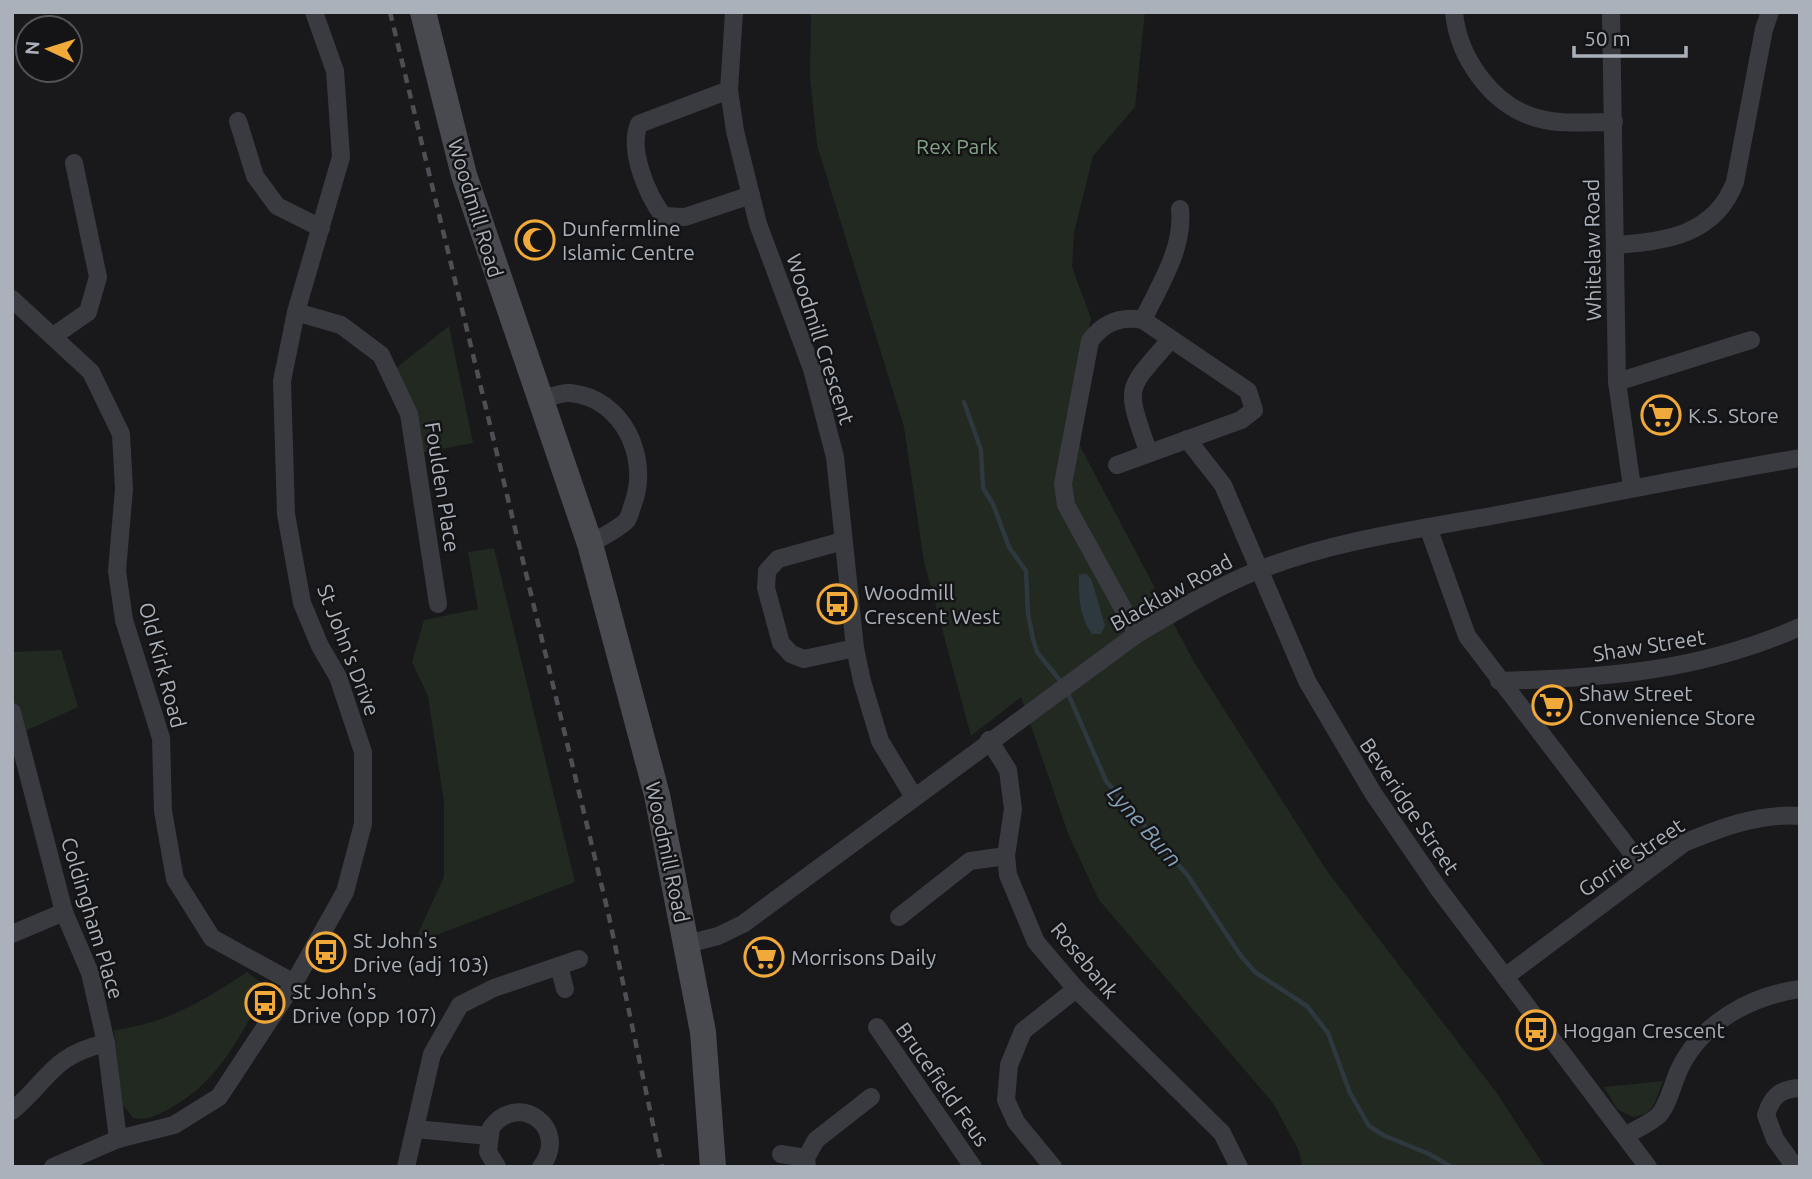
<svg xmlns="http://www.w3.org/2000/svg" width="1812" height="1179" font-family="Ubuntu,sans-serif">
  <rect width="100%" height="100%" fill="#19191b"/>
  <g fill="#212921">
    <polygon points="811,12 1145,12 1135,107 1093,156 1074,233 1072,267 1091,318 1070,427 1194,662 1327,871 1496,1092 1545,1167 1302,1167 1299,1151 1273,1103 1099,900 1069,836 1021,697 971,736 924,562 904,427 817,145 810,77"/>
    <polygon points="449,326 473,443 416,454 390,373"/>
    <polygon points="494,548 575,882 413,944 444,877 444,802 428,696 412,662 424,620 478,609 468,552"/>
    <polygon points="61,650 78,707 12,737 12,652"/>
    <path d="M247,972L263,984L264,992C239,1039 217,1083 169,1109C158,1115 145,1121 133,1118L122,1104L114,1030C165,1024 205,1000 247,972Z"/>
    <path d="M1663,1081C1655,1100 1656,1114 1633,1117L1617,1109L1604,1087Z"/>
  </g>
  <path fill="#2e393f" d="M1086,573L1092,581L1105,626L1101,634H1092C1079,616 1079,597 1079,575Z"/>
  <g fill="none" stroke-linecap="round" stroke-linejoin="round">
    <g stroke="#2e393f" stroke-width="4.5">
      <polyline points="964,402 981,450 983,488 993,504 1009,547 1026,571 1028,614 1033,639 1037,652 1062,683"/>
      <polyline points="1067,691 1106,781 1188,876 1241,956 1255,972 1307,1006 1328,1033 1350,1093 1369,1126 1383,1135 1429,1154 1452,1167"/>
    </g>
    <g stroke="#3a3b40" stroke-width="18">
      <polyline points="734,12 729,90 735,131 758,224 812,369 835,457 855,648 862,681 880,741 914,797"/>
      <path d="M1454,12C1458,57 1492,106 1537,118C1561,125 1589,122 1614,122"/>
      <polyline points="1611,12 1617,382 1632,487"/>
      <path d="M729,90L639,124C628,150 647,194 663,216L685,217L751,195"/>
      <polyline points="238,121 255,176 277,206 321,228"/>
      <path d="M1615,245C1665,242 1715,235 1735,182L1764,29L1770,12"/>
      <polyline points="12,299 91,372 121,434 124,489 117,571 124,620 161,738 163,811 175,879 212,938 294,983"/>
      <polyline points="296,312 341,325 381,355 409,414 438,604"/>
      <path d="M1143,320C1160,284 1184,249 1180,209"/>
      <polyline points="55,335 88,312 98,277 74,163"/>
      <polyline points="1617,382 1751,340"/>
      <path d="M539,400C548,398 561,392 570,393C624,398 650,459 633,504C631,509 630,516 627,520C619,529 601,537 590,544"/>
      <polyline points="1187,439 1223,485 1307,681 1373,793 1438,888 1648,1167"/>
      <path d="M1148,451C1125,384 1125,392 1171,339"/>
      <path d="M1117,465L1241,420L1254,410L1248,391L1143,320C1121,316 1104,322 1090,341L1063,484L1066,505L1137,634"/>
      <polyline points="1428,527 1467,636 1645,870"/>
      <polyline points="843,541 778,559 767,571 766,588 781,643 791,654 804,659 855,648"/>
      <path d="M1499,681C1607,678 1700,671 1800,627"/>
      <polyline points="12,712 64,912 90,973 106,1043 118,1139"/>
      <polyline points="989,740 1008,770 1013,809 1006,856 1008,875 1036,942 1076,989 1222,1133 1239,1167"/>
      <polyline points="899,917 970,861 1006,856"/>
      <polyline points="12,934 64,912"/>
      <path d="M687,944L718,936L743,924L1137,634C1176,611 1216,587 1259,570C1336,540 1421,529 1502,514C1601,495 1700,475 1800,458"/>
      <polyline points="559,966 565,989"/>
      <path d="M1505,977L1684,843C1720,828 1759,813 1800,816"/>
      <polyline points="877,1027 973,1167"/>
      <path d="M12,1111C51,1078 51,1056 106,1043"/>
      <polyline points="416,1129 488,1136"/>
      <path d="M1627,1135C1636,1129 1651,1123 1659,1115C1668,1105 1673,1083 1679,1070C1701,1023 1750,996 1800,989"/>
      <polyline points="781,1154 806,1158"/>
      <polyline points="53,1167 118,1139 174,1125 219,1097 294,983 345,892 363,824 363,752 338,677 320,646 302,603 286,514 282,381 296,312 341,157 335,71 314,12"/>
      <polyline points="406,1167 432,1054 460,1005 494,988 579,959"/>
      <path d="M497,1167L488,1152L491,1128C518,1090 571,1128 541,1167"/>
      <polyline points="807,1167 806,1158 816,1140 871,1097"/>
      <polyline points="1053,1167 1016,1122 1006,1100 1009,1065 1023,1031 1076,989"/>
      <path d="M1795,1167L1775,1139L1766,1115C1772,1096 1780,1089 1800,1088"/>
    </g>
    <polyline stroke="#484a50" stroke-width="26" points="423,12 464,175 590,544 657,795 703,1032 713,1167"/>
    <polyline stroke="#4d4f55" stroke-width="4.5" stroke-dasharray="9 7" stroke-linecap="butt" points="390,12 608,912 662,1167"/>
  </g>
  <defs>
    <g id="mosque-ring" transform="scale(2.0125)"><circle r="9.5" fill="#141416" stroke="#f1aa3a" stroke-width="1.5"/><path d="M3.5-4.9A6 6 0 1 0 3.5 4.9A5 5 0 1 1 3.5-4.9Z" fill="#f1aa3a"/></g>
    <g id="supermarket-ring" transform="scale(2.0125)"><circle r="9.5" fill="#141416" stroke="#f1aa3a" stroke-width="1.5"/><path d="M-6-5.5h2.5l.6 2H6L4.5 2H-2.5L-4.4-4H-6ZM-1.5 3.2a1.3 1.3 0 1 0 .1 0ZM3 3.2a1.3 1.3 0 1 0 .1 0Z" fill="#f1aa3a"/></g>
    <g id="bus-ring" transform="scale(2.0125)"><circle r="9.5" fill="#141416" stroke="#f1aa3a" stroke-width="1.5"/><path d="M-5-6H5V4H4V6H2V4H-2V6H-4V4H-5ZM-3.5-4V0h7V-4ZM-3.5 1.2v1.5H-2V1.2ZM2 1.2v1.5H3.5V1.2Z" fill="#f1aa3a"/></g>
  </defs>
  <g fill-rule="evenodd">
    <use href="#mosque-ring" x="535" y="240"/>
    <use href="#supermarket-ring" x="1661" y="415"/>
    <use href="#bus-ring" x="837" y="604"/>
    <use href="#supermarket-ring" x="1552" y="705"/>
    <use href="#bus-ring" x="326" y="952"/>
    <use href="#supermarket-ring" x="764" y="957"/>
    <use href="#bus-ring" x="265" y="1003"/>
    <use href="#bus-ring" x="1536" y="1030"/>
  </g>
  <g text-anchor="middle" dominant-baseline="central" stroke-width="5" stroke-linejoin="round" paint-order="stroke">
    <g font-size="21" fill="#82a583" stroke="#141416">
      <text x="957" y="146">Rex Park</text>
    </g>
    <g font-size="21" fill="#abb1ba" stroke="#141416">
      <text transform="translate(476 208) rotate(73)">Woodmill Road</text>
      <text transform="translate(1592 250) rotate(-91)">Whitelaw Road</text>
      <text transform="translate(821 339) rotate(72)">Woodmill Crescent</text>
      <text transform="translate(443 487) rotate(81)">Foulden Place</text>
      <text transform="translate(1171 592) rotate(-29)">Blacklaw Road</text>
      <text transform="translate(1649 645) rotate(-9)">Shaw Street</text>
      <text transform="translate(349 650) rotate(69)">St John's Drive</text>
      <text transform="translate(163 665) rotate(75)">Old Kirk Road</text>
      <text transform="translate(1410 806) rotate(56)">Beveridge Street</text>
      <text transform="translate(668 852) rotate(78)">Woodmill Road</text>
      <text transform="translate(1631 857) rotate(-34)">Gorrie Street</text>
      <text transform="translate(93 918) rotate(73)">Coldingham Place</text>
      <text transform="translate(1085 960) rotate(50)">Rosebank</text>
      <text transform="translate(943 1084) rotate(55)">Brucefield Feus</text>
    </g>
    <g font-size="21" fill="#abb1ba" stroke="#141416" text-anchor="start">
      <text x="562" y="228">Dunfermline<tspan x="562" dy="24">Islamic Centre</tspan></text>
      <text x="1688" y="415">K.S. Store</text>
      <text x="864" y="592">Woodmill<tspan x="864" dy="24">Crescent West</tspan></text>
      <text x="1579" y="693">Shaw Street<tspan x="1579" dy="24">Convenience Store</tspan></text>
      <text x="353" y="940">St John's<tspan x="353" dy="24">Drive (adj 103)</tspan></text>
      <text x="791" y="957">Morrisons Daily</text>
      <text x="292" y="991">St John's<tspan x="292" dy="24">Drive (opp 107)</tspan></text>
      <text x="1563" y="1030">Hoggan Crescent</text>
    </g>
    <g font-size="23" font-style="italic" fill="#83a0b5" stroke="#141416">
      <text transform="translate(1145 826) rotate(49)">Lyne Burn</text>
    </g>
  </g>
  <rect width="1812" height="1179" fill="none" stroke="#abb1ba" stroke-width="28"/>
  <g transform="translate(49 49) rotate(274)"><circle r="33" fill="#141416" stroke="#505358" stroke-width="2"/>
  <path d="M0-5L12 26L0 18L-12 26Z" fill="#f1aa3a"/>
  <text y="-10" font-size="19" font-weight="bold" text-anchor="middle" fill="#abb1ba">N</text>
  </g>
  <path d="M1574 46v10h112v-10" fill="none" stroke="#abb1ba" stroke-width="3.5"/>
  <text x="1584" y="46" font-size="21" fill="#abb1ba" stroke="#141416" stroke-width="5" paint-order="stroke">50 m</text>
</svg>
